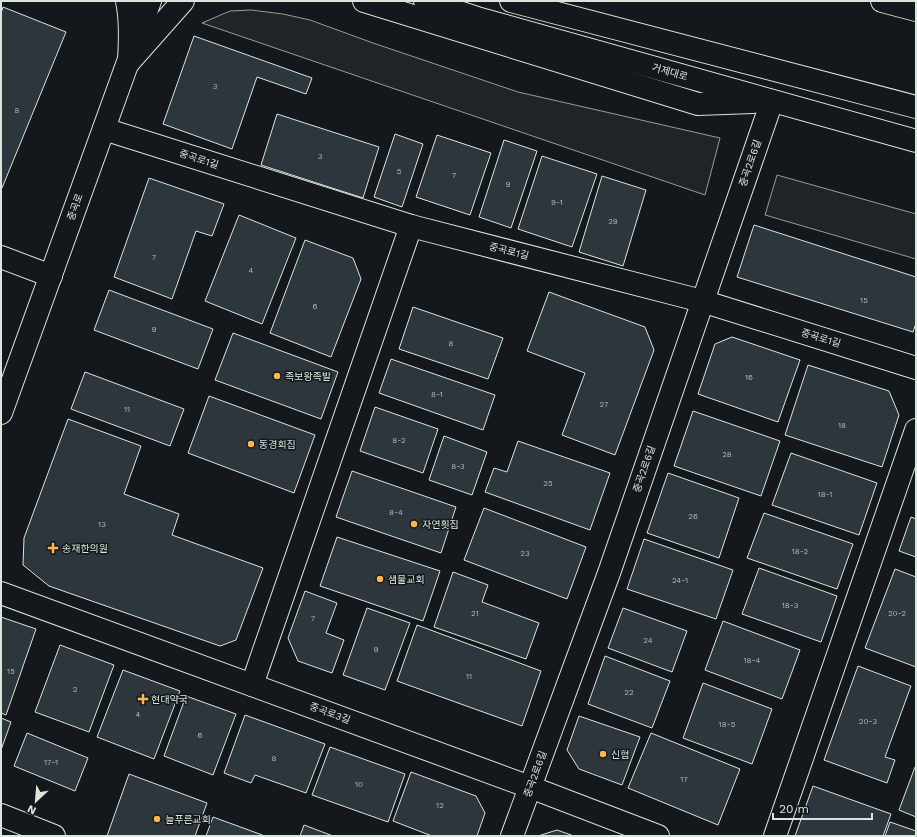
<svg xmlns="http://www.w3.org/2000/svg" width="917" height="837" font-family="'Work Sans','Noto Sans KR',sans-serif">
  <rect width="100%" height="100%" fill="#14181c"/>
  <g fill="#202428" stroke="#939e99">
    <polygon points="251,10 283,14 310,20 373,43 518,92 720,138 705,195 202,23 230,11"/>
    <polygon points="777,175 916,214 916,259 765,215"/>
  </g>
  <g fill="#2c363c" stroke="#d8e6dc">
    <polygon points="3,7 66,32 2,188 1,189 1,13"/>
    <polygon points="194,36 312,78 306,94 257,77 232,149 163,124"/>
    <polygon points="277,114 379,147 363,198 261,165"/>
    <polygon points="395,134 423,144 402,207 374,197"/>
    <polygon points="437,135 491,153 470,215 416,197"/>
    <polygon points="504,140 537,151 511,228 479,217"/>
    <polygon points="542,156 597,174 572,247 518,229"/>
    <polygon points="602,176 646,190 623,266 579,252"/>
    <polygon points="149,178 224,204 212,236 196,231 172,299 114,277"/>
    <polygon points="239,215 296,238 262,324 205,301"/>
    <polygon points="754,225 916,277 916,323 913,332 737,277"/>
    <polygon points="305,240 353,258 361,279 331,357 270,333"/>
    <polygon points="109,290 213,329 198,369 94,330"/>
    <polygon points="549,292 645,327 654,350 615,455 562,435 585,373 527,351"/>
    <polygon points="413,307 503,338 488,379 399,349"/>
    <polygon points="233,333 338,372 321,419 215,380"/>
    <polygon points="732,337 800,360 778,422 698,394 715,344"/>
    <polygon points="391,359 495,395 483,430 379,393"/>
    <polygon points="808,365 889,391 899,415 882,467 785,435"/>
    <polygon points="85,372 184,409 170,446 71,409"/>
    <polygon points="209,396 315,435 294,493 188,453"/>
    <polygon points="375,407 438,429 423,473 360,451"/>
    <polygon points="693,411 780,441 761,496 674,466"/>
    <polygon points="68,419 141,446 124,494 179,514 172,535 263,568 236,640 220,646 49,586 23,565 24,538"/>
    <polygon points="444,436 487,452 472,495 429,480"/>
    <polygon points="518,441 610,473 590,530 485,492 494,468 507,472"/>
    <polygon points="791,453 877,483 859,535 772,505"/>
    <polygon points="352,471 456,507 441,553 336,517"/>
    <polygon points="668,473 739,498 719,558 647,533"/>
    <polygon points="484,508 586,547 567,599 464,560"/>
    <polygon points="764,513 853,544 837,589 747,558"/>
    <polygon points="911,517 916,519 916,557 899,551"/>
    <polygon points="337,537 440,571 423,621 320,586"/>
    <polygon points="644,539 733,570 716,619 627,589"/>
    <polygon points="759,568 837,596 821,642 742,614"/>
    <polygon points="895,569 916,577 916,667 865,648"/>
    <polygon points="453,572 488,585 482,602 539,623 526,659 434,627"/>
    <polygon points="305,591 337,603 326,633 344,640 332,673 298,661 288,638"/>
    <polygon points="367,608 410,623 385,690 343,675"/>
    <polygon points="623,608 687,631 672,672 608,648"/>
    <polygon points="1,617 36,629 6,715 1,713"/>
    <polygon points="723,621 800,650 782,699 705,670"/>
    <polygon points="417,625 541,671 522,726 397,681"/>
    <polygon points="60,645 114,665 89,732 35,712"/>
    <polygon points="605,656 670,681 652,728 588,704"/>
    <polygon points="858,666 911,686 885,757 895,760 887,783 824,760"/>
    <polygon points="123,670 180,691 154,759 97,737"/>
    <polygon points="703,683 772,709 752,764 683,738"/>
    <polygon points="186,696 236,714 213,775 164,756"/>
    <polygon points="245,715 325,744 306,793 255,775 251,783 224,773"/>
    <polygon points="579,716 640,737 622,785 579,769 567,750"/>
    <polygon points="1,718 11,722 1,750"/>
    <polygon points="27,733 88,758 75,791 14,766"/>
    <polygon points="651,733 740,769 718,825 628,788"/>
    <polygon points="330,747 405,774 388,822 312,795"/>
    <polygon points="915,767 916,767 916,817 899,810"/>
    <polygon points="411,772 476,796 485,813 477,836 432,836 393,821"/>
    <polygon points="129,774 207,803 195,836 107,836"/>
    <polygon points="813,786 891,814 883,836 795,836"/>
    <polygon points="213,817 265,836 206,836"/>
    <polygon points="890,822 916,831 916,836 885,836"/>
    <polygon points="304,825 333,836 300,836"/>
    <polygon points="557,830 574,836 538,836"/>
  </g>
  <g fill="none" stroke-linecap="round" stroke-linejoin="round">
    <g stroke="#d8e6dc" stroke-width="24">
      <g id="street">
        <polyline points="104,129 411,226 702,301 916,368"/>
        <polyline points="1,257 51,276"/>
        <polyline points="1,593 530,787 658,836"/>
        <polyline points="252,685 411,226"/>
        <polyline points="1,815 54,836"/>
        <polyline points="512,836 609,573 772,101"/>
        <polyline points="775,836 916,430"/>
      </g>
    </g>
    <g stroke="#d8e6dc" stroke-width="24">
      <g id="secondary">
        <polyline points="882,1 916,10"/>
        <polyline points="1,413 150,1"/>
      </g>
    </g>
    <g stroke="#d8e6dc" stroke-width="24">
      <g id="primary">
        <path d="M127,1C131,21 130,41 129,62"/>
        <polyline points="364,1 698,104 753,102"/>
        <polyline points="425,1 477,18 916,141"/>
        <polyline points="511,1 916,107"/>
        <polyline points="129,62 183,1"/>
      </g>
    </g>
    <use href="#street" stroke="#14181c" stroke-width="22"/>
    <use href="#secondary" stroke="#14181c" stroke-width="22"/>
    <use href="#primary" stroke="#14181c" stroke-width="22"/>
  </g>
  <g fill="#ffb74d" stroke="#14181c" stroke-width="1.5">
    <circle cx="277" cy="376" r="4"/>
    <circle cx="251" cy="444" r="4"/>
    <circle cx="414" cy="524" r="4"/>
    <path d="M51 542h4v4h4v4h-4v4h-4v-4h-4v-4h4z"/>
    <circle cx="380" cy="579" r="4"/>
    <path d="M141 693h4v4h4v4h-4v4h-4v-4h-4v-4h4z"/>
    <circle cx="603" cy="754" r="4"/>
    <circle cx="157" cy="819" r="4"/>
  </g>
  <g text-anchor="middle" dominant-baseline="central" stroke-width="3" stroke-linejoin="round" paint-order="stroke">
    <g font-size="8" fill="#adbab4">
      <text x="215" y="86">3</text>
      <text x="17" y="110">8</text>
      <text x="320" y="156">3</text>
      <text x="399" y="171">5</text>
      <text x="454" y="175">7</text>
      <text x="508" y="184">9</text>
      <text x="557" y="202">9-1</text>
      <text x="613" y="221">29</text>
      <text x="154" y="257">7</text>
      <text x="251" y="270">4</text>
      <text x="864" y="300">15</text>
      <text x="315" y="306">6</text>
      <text x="154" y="329">9</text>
      <text x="451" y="343">8</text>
      <text x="749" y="377">16</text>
      <text x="437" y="394">8-1</text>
      <text x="604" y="404">27</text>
      <text x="127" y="409">11</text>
      <text x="842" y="425">18</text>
      <text x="399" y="440">8-2</text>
      <text x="727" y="454">28</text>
      <text x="458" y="466">8-3</text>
      <text x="548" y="483">25</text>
      <text x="825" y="494">18-1</text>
      <text x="396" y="512">8-4</text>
      <text x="693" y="516">26</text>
      <text x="102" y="524">13</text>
      <text x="800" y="551">18-2</text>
      <text x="525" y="553">23</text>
      <text x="680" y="580">24-1</text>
      <text x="790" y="605">18-3</text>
      <text x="475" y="613">21</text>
      <text x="897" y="613">20-2</text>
      <text x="313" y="618">7</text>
      <text x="648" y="640">24</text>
      <text x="376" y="649">9</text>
      <text x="752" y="660">18-4</text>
      <text x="11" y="671">15</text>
      <text x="469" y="676">11</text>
      <text x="75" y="689">2</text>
      <text x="629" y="692">22</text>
      <text x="138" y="714">4</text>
      <text x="868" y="721">20-3</text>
      <text x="727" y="724">18-5</text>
      <text x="200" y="735">6</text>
      <text x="274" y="758">8</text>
      <text x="51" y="762">17-1</text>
      <text x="684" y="779">17</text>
      <text x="359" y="784">10</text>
      <text x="440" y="805">12</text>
    </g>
    <g font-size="10" fill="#d8e6dc" stroke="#14181c">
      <text transform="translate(670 72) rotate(16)">거제대로</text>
      <text transform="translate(199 159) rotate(18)">중곡로1길</text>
      <text transform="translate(750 163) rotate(-71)">중곡2로6길</text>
      <text transform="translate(75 207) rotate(-70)">중곡로</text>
      <text transform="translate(509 251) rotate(14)">중곡로1길</text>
      <text transform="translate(821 338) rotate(17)">중곡로1길</text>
      <text transform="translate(644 469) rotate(-71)">중곡2로6길</text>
      <text transform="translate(330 713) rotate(20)">중곡로3길</text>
      <text transform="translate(535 774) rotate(-70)">중곡2로6길</text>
    </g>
    <g font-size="10" fill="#d8e6dc" stroke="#14181c" text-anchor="start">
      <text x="285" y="376">족보왕족발</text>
      <text x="259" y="444">동경회집</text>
      <text x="422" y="524">자연횟집</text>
      <text x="62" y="548">송재한의원</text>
      <text x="388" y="579">샘물교회</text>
      <text x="151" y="699">현대약국</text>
      <text x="611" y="754">신협</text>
      <text x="165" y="819">늘푸른교회</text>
    </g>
  </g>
  <rect width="917" height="837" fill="none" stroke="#d8e6dc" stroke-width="4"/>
  <g transform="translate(36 801) rotate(206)" stroke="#14181c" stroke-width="3" paint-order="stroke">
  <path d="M0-3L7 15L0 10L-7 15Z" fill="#d8e6dc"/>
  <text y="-6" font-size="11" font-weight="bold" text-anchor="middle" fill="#d8e6dc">N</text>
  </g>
  <path d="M773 813v6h99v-6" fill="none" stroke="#d8e6dc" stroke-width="2"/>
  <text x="779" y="813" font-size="12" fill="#d8e6dc" stroke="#14181c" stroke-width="3" paint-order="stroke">20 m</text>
</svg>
